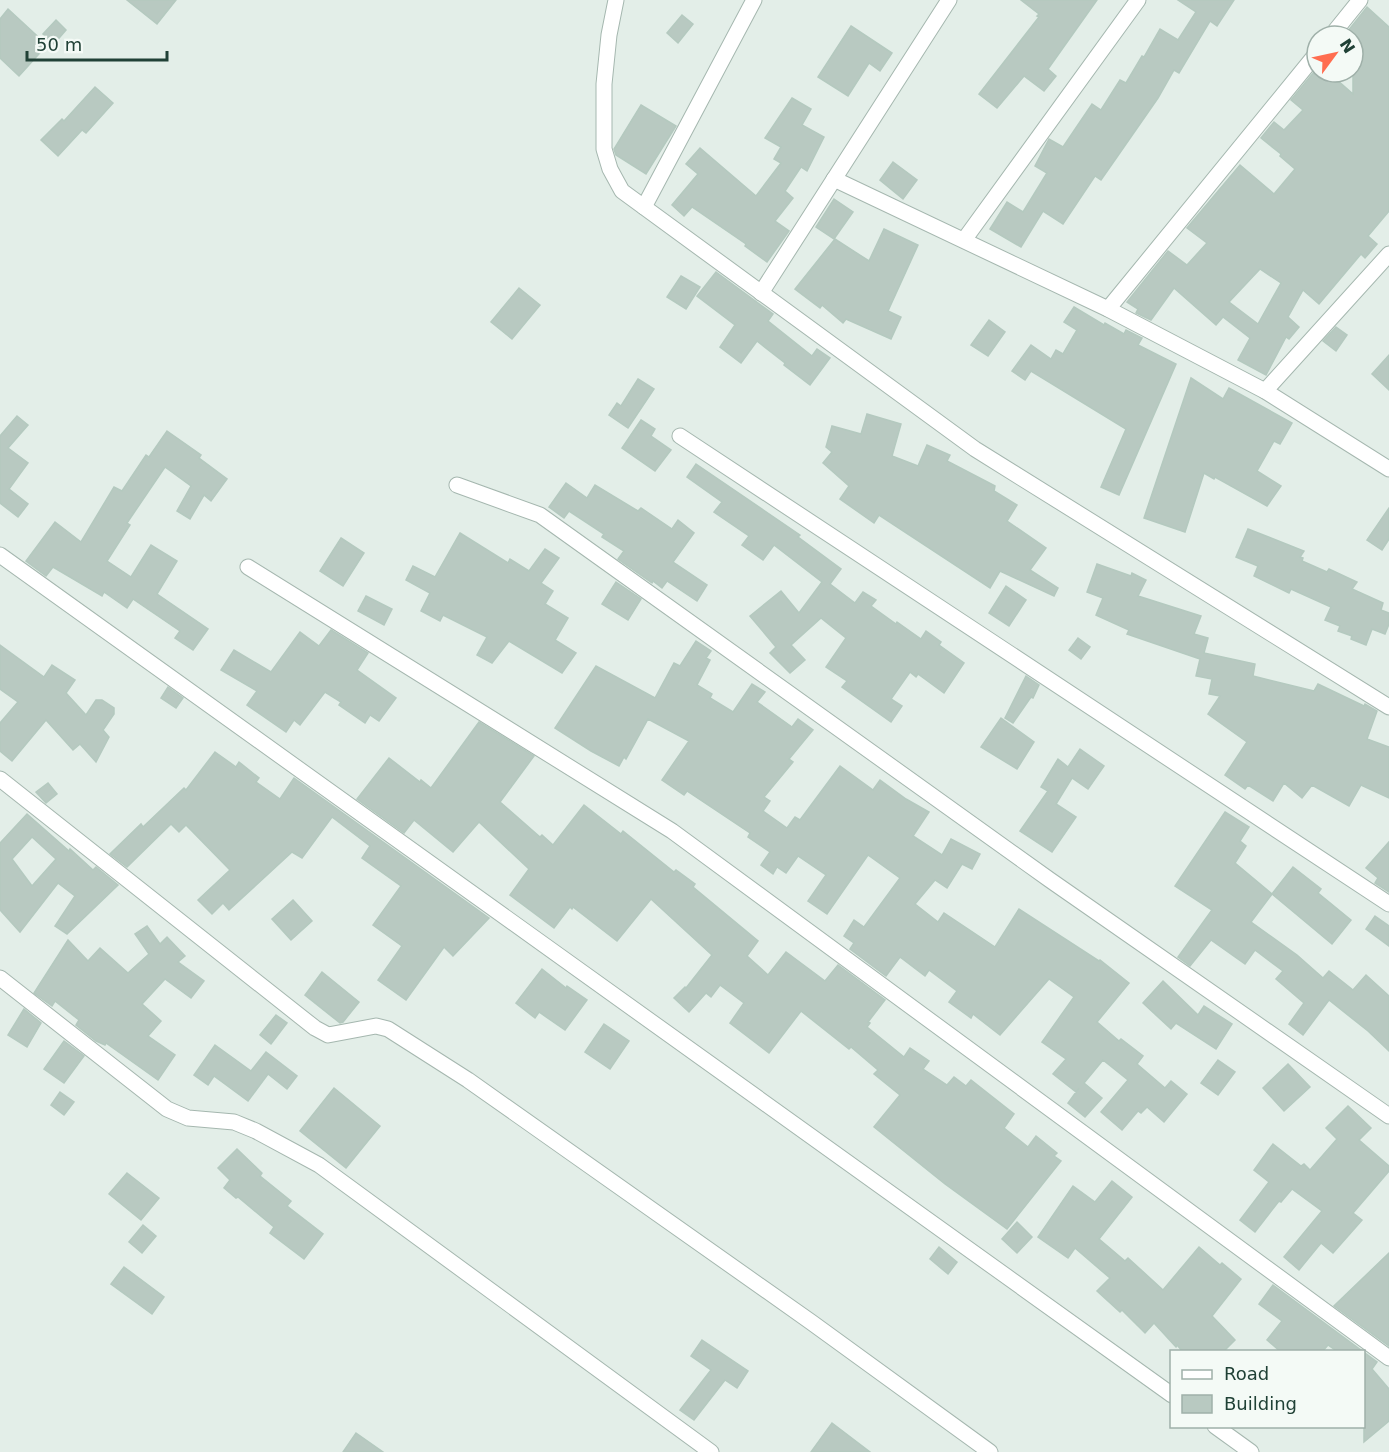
<svg xmlns="http://www.w3.org/2000/svg" width="1389" height="1452" font-family="'DejaVu Sans',sans-serif">
  <rect width="100%" height="100%" fill="#e3eee8"/>
  <g fill="#b8c9c1" stroke="#b4c9bf" stroke-width="1.5" fill-rule="evenodd">
    <polygon points="127,0 176,0 157,24"/>
    <polygon points="1021,0 1097,0 1048,69 1056,76 1044,91 1024,76 997,108 979,94 1039,17 1037,16 1039,14"/>
    <polygon points="1178,0 1234,0 1217,26 1210,21 1179,73 1174,70 1158,98 1117,157 1101,180 1095,176 1063,224 1043,211 1021,247 990,229 1007,202 1023,212 1047,173 1035,166 1049,139 1063,147 1092,104 1101,110 1120,80 1126,83 1142,56 1144,57 1160,29 1178,40 1196,12"/>
    <path d="M1367,7L1389,27V211L1368,236L1377,244L1365,258L1361,254L1319,304L1303,290L1288,317L1299,327L1289,339L1286,337L1266,375L1238,360L1250,338L1223,317L1216,325L1174,288L1151,320L1136,313L1138,309L1127,302L1168,251L1187,265L1207,243L1187,228L1240,165L1274,194L1295,169L1280,156L1281,154L1261,138L1274,122L1284,130L1303,110L1291,100L1314,72H1328L1353,94V36H1344ZM1260,269L1281,283L1258,324L1229,302Z"/>
    <polygon points="8,9 47,45 19,76 0,58 0,19"/>
    <polygon points="682,15 693,24 678,43 667,33"/>
    <polygon points="56,20 66,30 54,44 43,34"/>
    <polygon points="851,26 892,53 880,71 869,63 848,96 818,77"/>
    <polygon points="95,87 113,103 86,133 82,130 58,156 41,140 62,119 64,121"/>
    <polygon points="792,98 811,109 802,125 824,137 807,171 801,167 785,191 793,198 775,221 789,231 767,262 745,246 746,244 692,207 684,216 672,205 698,174 686,164 700,148 756,196 781,163 774,159 781,147 765,138"/>
    <polygon points="641,105 676,126 646,174 616,155 614,149"/>
    <polygon points="893,162 917,180 903,199 880,180"/>
    <polygon points="834,199 853,212 834,239 816,227"/>
    <polygon points="884,229 918,245 888,311 901,317 891,339 846,319 843,323 822,305 820,308 795,289 835,239 869,261"/>
    <polygon points="716,272 773,314 768,321 812,356 817,349 830,358 810,385 784,365 785,363 757,341 741,363 720,347 735,325 697,296"/>
    <polygon points="681,276 700,287 686,309 667,297"/>
    <polygon points="519,288 540,305 512,339 491,322"/>
    <polygon points="1074,307 1104,325 1105,323 1124,334 1126,330 1142,338 1138,345 1176,364 1119,495 1101,487 1126,429 1031,371 1025,380 1012,371 1031,345 1051,359 1056,350 1063,354 1077,330 1064,322"/>
    <polygon points="989,320 1005,332 988,356 971,345"/>
    <polygon points="1336,327 1347,335 1336,351 1323,341"/>
    <polygon points="1389,355 1389,390 1372,374"/>
    <polygon points="1191,378 1223,399 1229,388 1292,423 1280,444 1274,441 1257,471 1281,486 1267,506 1215,477 1214,479 1204,473 1185,532 1144,518"/>
    <polygon points="638,379 654,389 628,428 609,415 617,403 621,406"/>
    <polygon points="867,414 901,424 892,456 918,466 927,445 950,455 947,461 995,486 994,491 1017,505 1007,521 1046,548 1030,570 1058,588 1054,596 1000,571 990,588 879,515 874,523 840,499 849,486 823,463 832,452 826,447 832,426 861,434"/>
    <polygon points="17,416 28,425 8,448 28,463 9,489 28,504 18,517 0,503 0,436"/>
    <polygon points="641,420 655,429 651,436 671,450 655,471 622,448"/>
    <polygon points="167,431 201,455 199,458 227,479 211,501 204,495 190,519 177,511 191,486 165,467 127,523 130,525 107,561 131,577 151,545 177,561 157,594 208,629 193,650 175,638 180,631 133,599 127,608 104,592 102,596 53,567 46,576 26,561 55,522 81,542 114,487 122,491 146,455 149,457"/>
    <polygon points="696,464 800,535 798,537 841,569 830,584 855,603 863,592 876,600 871,606 896,624 897,622 921,639 926,631 941,642 939,645 964,663 944,693 918,674 916,677 910,672 891,699 902,706 891,722 842,687 847,681 826,667 846,638 821,618 791,645 805,660 790,673 770,653 776,647 750,616 781,591 799,613 822,582 774,545 763,560 742,545 749,536 714,512 722,502 687,477"/>
    <polygon points="566,483 587,498 595,485 638,511 641,508 672,529 678,520 694,533 673,562 707,585 697,601 667,581 662,588 653,581 652,583 618,559 624,551 602,537 604,534 569,511 564,518 549,507"/>
    <polygon points="1389,508 1389,539 1382,550 1367,540"/>
    <polygon points="1248,529 1304,551 1300,557 1303,558 1302,561 1327,572 1329,569 1357,582 1352,589 1383,603 1381,610 1389,613 1389,624 1385,634 1372,629 1366,645 1351,639 1352,636 1338,631 1340,626 1325,620 1331,607 1291,589 1289,593 1254,576 1258,566 1236,557"/>
    <polygon points="460,533 508,563 510,559 529,571 545,549 559,558 541,583 553,591 545,604 568,618 555,640 576,653 562,673 509,641 492,663 477,655 487,637 443,615 440,621 421,611 430,593 406,580 413,566 435,577"/>
    <polygon points="341,538 364,553 343,586 320,571"/>
    <polygon points="1097,564 1131,576 1132,573 1146,580 1138,596 1201,616 1194,634 1208,638 1204,653 1255,664 1253,676 1314,691 1318,684 1364,706 1365,704 1377,711 1367,739 1389,747 1389,798 1361,785 1349,806 1312,785 1302,798 1284,783 1273,801 1248,785 1245,789 1225,775 1247,742 1208,714 1220,696 1209,694 1212,679 1196,676 1200,659 1127,634 1129,630 1096,615 1103,598 1087,592"/>
    <polygon points="616,582 641,599 628,620 602,604"/>
    <polygon points="1006,586 1026,600 1009,626 989,613"/>
    <polygon points="366,596 392,609 384,625 358,611"/>
    <polygon points="331,630 368,653 357,670 396,698 379,721 370,715 365,723 339,705 341,702 325,692 300,725 294,720 286,732 247,705 257,691 221,670 234,650 271,672 300,632 319,646"/>
    <polygon points="1078,638 1090,647 1081,659 1069,650"/>
    <polygon points="696,641 711,651 706,658 710,660 697,685 712,694 710,698 733,712 752,684 765,692 757,702 792,727 798,719 813,730 789,759 793,762 764,797 770,801 763,811 787,828 795,817 800,820 840,766 873,790 880,780 906,799 929,812 913,836 942,855 951,839 980,854 972,869 962,864 947,888 935,880 915,904 938,922 944,913 995,947 1019,909 1099,961 1100,960 1129,983 1097,1022 1119,1041 1121,1039 1143,1056 1137,1064 1165,1088 1171,1081 1187,1094 1164,1122 1147,1107 1141,1113 1138,1111 1122,1130 1101,1112 1128,1080 1103,1060 1084,1083 1102,1098 1085,1117 1068,1103 1079,1088 1076,1092 1053,1074 1066,1059 1042,1042 1074,997 1049,979 1000,1035 973,1014 971,1018 949,1002 957,991 929,970 925,976 900,957 886,976 850,949 854,943 844,936 854,920 864,927 900,878 868,855 827,914 808,901 826,875 798,856 786,873 777,867 773,874 761,865 770,852 748,837 750,833 687,791 684,795 662,780 689,741 648,719 626,759 624,757 619,766 591,751 555,728 596,666 655,698 674,663 680,666"/>
    <polygon points="0,645 44,677 52,665 75,680 66,693 86,715 96,700 102,700 114,708 114,714 103,730 109,737 96,762 80,744 73,750 46,720 12,761 0,751 0,723 18,702 0,689"/>
    <polygon points="1026,676 1039,685 1033,698 1031,697 1013,723 1005,718"/>
    <polygon points="168,687 183,698 176,708 161,698"/>
    <polygon points="1001,718 1034,742 1017,769 981,747"/>
    <polygon points="479,722 534,756 500,802 540,837 542,835 553,845 584,805 621,834 623,831 674,872 676,870 695,884 693,887 758,941 747,956 768,975 786,952 825,981 838,965 885,1000 868,1022 870,1023 867,1027 904,1057 910,1048 929,1061 923,1069 947,1085 954,1077 966,1086 971,1080 1014,1114 1004,1128 1028,1147 1036,1136 1057,1153 1054,1156 1061,1161 1007,1229 945,1184 874,1127 900,1095 874,1074 878,1070 851,1047 849,1049 801,1011 769,1053 730,1023 744,1003 720,985 711,997 706,993 689,1012 674,998 685,987 686,988 712,955 651,899 617,941 573,907 572,909 570,907 554,928 510,895 529,869 479,822 453,852 414,820 404,833 357,799 389,758 420,782 421,780 431,788"/>
    <polygon points="1080,749 1104,766 1088,789 1072,778 1056,804 1076,817 1052,852 1020,831 1048,791 1041,787 1058,759 1068,767"/>
    <polygon points="215,752 236,767 239,762 259,778 256,782 280,799 294,778 489,918 453,956 444,947 406,1000 378,980 402,946 373,925 401,886 362,858 370,846 332,817 302,858 292,852 229,910 223,903 212,914 198,900 230,870 186,825 179,832 171,824 127,867 110,854 141,824 143,827 184,788 186,790"/>
    <polygon points="48,783 57,794 46,803 36,792"/>
    <polygon points="1225,812 1249,827 1240,841 1246,846 1235,863 1272,894 1251,922 1297,955 1323,978 1329,971 1353,990 1366,975 1389,996 1389,1051 1368,1031 1329,1000 1303,1035 1289,1024 1304,1003 1276,979 1283,971 1255,950 1245,964 1211,940 1190,966 1178,957 1212,910 1175,886"/>
    <path d="M27,814L69,851L70,849L93,870L96,867L118,885L67,934L55,926L75,896L58,883L20,932L0,910V843ZM32,837L56,859L32,886L12,859Z"/>
    <polygon points="1389,842 1389,892 1375,883 1378,878 1366,868"/>
    <polygon points="1293,867 1321,889 1318,893 1351,920 1332,944 1272,894"/>
    <polygon points="293,900 312,921 291,940 272,919"/>
    <polygon points="1375,916 1389,926 1389,946 1366,929"/>
    <polygon points="147,926 160,944 167,937 185,956 178,962 204,981 191,998 165,979 142,1004 161,1021 148,1036 175,1055 158,1080 106,1043 105,1045 96,1041 76,1025 79,1020 55,1001 52,1006 34,993 68,940 88,961 100,948 128,973 149,954 135,934"/>
    <polygon points="542,969 566,988 567,986 587,1000 565,1030 539,1012 535,1018 516,1003"/>
    <polygon points="322,972 359,1002 343,1022 340,1023 305,995"/>
    <polygon points="1163,981 1198,1015 1204,1006 1232,1024 1216,1049 1176,1023 1171,1029 1143,1003"/>
    <polygon points="24,1009 41,1023 27,1047 8,1035"/>
    <polygon points="276,1015 287,1023 271,1044 260,1035"/>
    <polygon points="604,1024 629,1041 610,1069 585,1052"/>
    <polygon points="64,1041 84,1056 64,1083 44,1069"/>
    <polygon points="215,1045 251,1071 266,1052 297,1076 287,1089 268,1074 248,1101 214,1076 208,1085 194,1075"/>
    <polygon points="1218,1060 1235,1072 1218,1095 1201,1083"/>
    <polygon points="1288,1064 1310,1087 1284,1111 1263,1088"/>
    <polygon points="334,1088 380,1126 346,1168 300,1131"/>
    <polygon points="60,1092 74,1102 64,1115 51,1105"/>
    <polygon points="1348,1106 1371,1128 1359,1140 1389,1166 1389,1171 1353,1213 1362,1220 1333,1253 1321,1243 1299,1270 1284,1257 1322,1211 1292,1189 1281,1202 1279,1201 1255,1232 1240,1220 1269,1182 1254,1170 1273,1144 1301,1166 1304,1164 1310,1170 1337,1139 1326,1128"/>
    <polygon points="237,1149 262,1173 260,1176 291,1201 287,1206 323,1234 304,1259 270,1233 274,1227 238,1197 236,1198 224,1188 230,1180 218,1168"/>
    <polygon points="127,1173 159,1198 141,1220 109,1194"/>
    <polygon points="1112,1181 1132,1197 1099,1239 1125,1261 1128,1258 1163,1290 1199,1247 1220,1265 1222,1263 1241,1279 1212,1316 1235,1340 1223,1352 1183,1352 1177,1345 1176,1347 1154,1323 1145,1333 1122,1310 1120,1312 1097,1291 1110,1278 1075,1248 1068,1258 1038,1237 1073,1186 1095,1202"/>
    <polygon points="1017,1222 1032,1237 1017,1253 1002,1239"/>
    <polygon points="143,1225 156,1236 142,1253 129,1242"/>
    <polygon points="939,1247 957,1262 948,1274 930,1259"/>
    <polygon points="1389,1253 1389,1346 1334,1306"/>
    <polygon points="124,1267 164,1297 152,1314 111,1284"/>
    <polygon points="1273,1285 1377,1362 1372,1369 1389,1389 1389,1421 1364,1442 1364,1352 1338,1352 1328,1345 1322,1352 1281,1352 1267,1340 1282,1321 1259,1304"/>
    <polygon points="702,1340 748,1371 737,1388 725,1380 694,1420 680,1410 711,1370 691,1356"/>
    <polygon points="832,1423 870,1452 811,1452"/>
    <polygon points="356,1433 383,1452 343,1452"/>
  </g>
  <g fill="none" stroke-linecap="round" stroke-linejoin="round">
    <g stroke="#a5b7af" stroke-width="17">
      <g id="minor">
        <polyline points="616,0 609,35 604,84 604,149 610,169 622,191 975,449 1389,707"/>
        <polyline points="1331,36 1360,0"/>
        <polyline points="834,179 1108,309 1265,391 1389,469"/>
        <polyline points="644,207 754,0"/>
        <polyline points="964,240 1138,0"/>
        <polyline points="761,293 949,0"/>
        <polyline points="1108,309 1317,53"/>
        <polyline points="1265,391 1389,254"/>
        <polyline points="680,436 1389,904"/>
        <polyline points="457,485 540,515 1050,880 1389,1116"/>
        <polyline points="0,555 1172,1395"/>
        <polyline points="248,567 672,831 1389,1358"/>
        <polyline points="0,779 315,1028 328,1035 376,1026 388,1029 468,1080 811,1322 990,1452"/>
        <polyline points="0,978 167,1109 188,1118 234,1122 256,1131 319,1165 711,1452"/>
        <polyline points="1215,1426 1251,1452"/>
      </g>
    </g>
    <use href="#minor" stroke="#fff" stroke-width="15"/>
  </g>
  <rect x="1170" y="1350" width="195" height="78" fill="#f4faf6" stroke="#9fb0a9" stroke-width="1.5"/>
  <rect x="1182" y="1370" width="30" height="9" fill="#ffffff" stroke="#9fb0a9" stroke-width="1.5"/>
  <text x="1224" y="1380" font-size="18" fill="#204136">Road</text>
  <rect x="1182" y="1395" width="30" height="18" fill="#b8c9c1" stroke="#9fb0a9" stroke-width="1.5"/>
  <text x="1224" y="1410" font-size="18" fill="#204136">Building</text>
  <g transform="translate(1335 54) rotate(57)"><circle r="28" fill="#f4faf6" stroke="#9fb0a9" stroke-width="1.5"/>
  <path d="M0-4.5L10 22L0 15L-10 22Z" fill="#ff6d50"/>
  <text y="-9" font-size="16" font-weight="bold" text-anchor="middle" fill="#204136">N</text>
  </g>
  <path d="M27 51v9h140v-9" fill="none" stroke="#204136" stroke-width="3"/>
  <text x="36" y="51" font-size="18" fill="#204136" stroke="#f4faf6" stroke-width="4.5" paint-order="stroke">50 m</text>
</svg>
